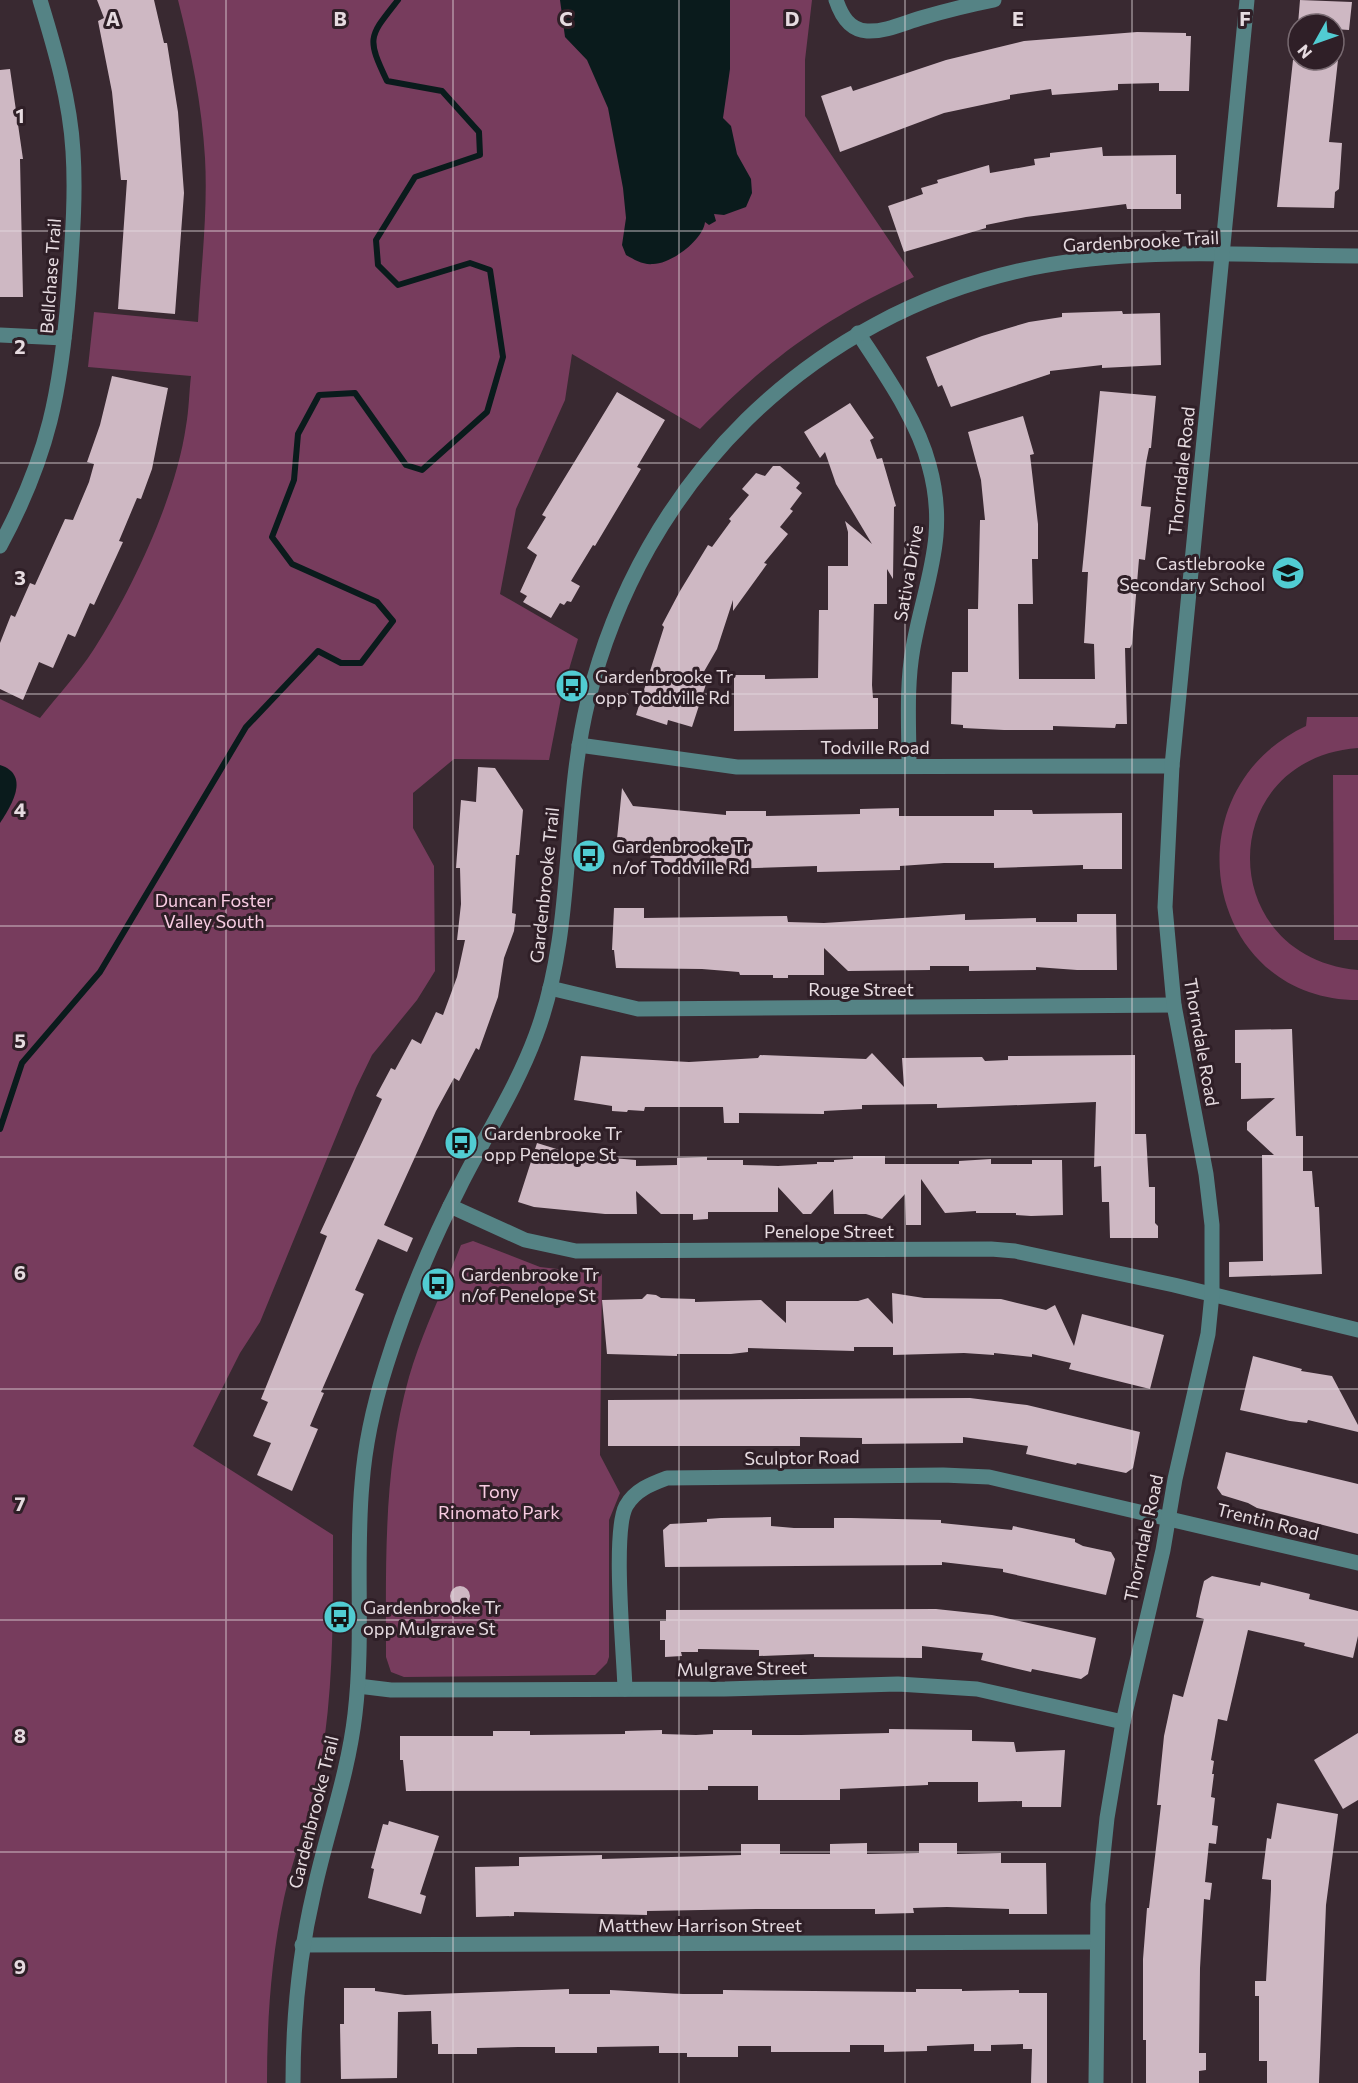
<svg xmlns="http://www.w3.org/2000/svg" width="1358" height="2083" font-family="Commissioner,sans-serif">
  <rect width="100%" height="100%" fill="#392931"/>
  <g fill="#773c5d">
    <path d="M178,0H812L805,60V116L914,277C823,319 770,358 700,429L572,354L565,400L516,509L500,594L578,639L562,693L549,760L454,759L413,793V828L434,866L435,971L417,1000L372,1055L356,1088L260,1322L240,1353L193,1446L333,1535C333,1611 334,1686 321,1762C313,1808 294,1852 284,1898C271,1959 267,2020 267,2083H0V699L40,718C58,695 78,674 94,649C132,590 176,497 186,426C189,410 189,393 191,376L88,367L94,312L198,322C201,268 208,212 205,158C202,105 191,51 178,0Z"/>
    <path d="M1307,717H1358V748C1214,759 1214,957 1358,970V1000C1205,1000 1166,792 1306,726Z"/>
    <polygon points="1333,775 1358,775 1358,940 1334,940"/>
    <path d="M473,1241L540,1267L602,1274L600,1455L620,1493L609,1520V1657L607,1663L595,1675L404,1677L391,1672L386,1657C386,1562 383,1469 409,1377C422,1332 444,1288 461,1245Z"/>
  </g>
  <g fill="#0a1b1c">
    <path d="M560,0H730V69L723,118L731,126L737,154L751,179L752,193L746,207L724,215L714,214L716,221L709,225L705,222C703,240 671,264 653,264C643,265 635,260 626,255L622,245L626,218L623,188L608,108L587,60L565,37Z"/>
    <path d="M0,765C31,775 11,806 0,823Z"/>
  </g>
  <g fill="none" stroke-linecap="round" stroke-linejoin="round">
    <path stroke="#0a1b1c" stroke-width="6" d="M0,1129L22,1063L100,972L246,727L318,651L341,663H361L393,621L377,602L292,564L272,537L294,480L298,434L319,395L355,393L406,465L422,470L487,412L503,357L490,270L470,263L398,285L378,265L376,240L415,177L480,155L479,132L442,91L387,81C366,37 369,37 398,0"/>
  </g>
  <g fill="#ceb8c3">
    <polygon points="97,0 154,0 164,43 167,43 178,112 184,193 175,314 118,309 127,180 121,180 112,92 98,21 104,18"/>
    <polygon points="1300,0 1352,2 1349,30 1334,29 1334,24 1298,24"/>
    <polygon points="1137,32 1186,33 1186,36 1191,36 1189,91 1159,91 1159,83 1118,84 1118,90 1052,95 1051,89 1010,95 1010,99 944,113 840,152 821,96 851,86 853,91 946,60 1024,41"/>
    <polygon points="1293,60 1338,60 1329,142 1342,143 1339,189 1335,192 1334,208 1277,207"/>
    <polygon points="10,69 23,159 20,159 23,297 0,297 0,70"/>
    <polygon points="1102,147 1103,156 1176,155 1176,194 1181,194 1181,209 1127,209 1126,204 1026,217 986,225 986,228 904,252 888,206 923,194 921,188 938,183 937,180 989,165 990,173 1035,165 1034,159 1050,157 1050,153"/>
    <polygon points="1122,311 1123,314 1160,313 1161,365 1102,368 1102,365 1050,371 1050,374 951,407 942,385 938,387 926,357 982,336 1029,322 1062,317 1062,313"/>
    <polygon points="112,376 168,388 152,469 141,499 137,498 119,541 123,542 94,605 90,603 75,637 68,634 53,668 39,662 23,700 0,689 0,643 11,615 15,617 30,583 35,585 65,519 73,520 89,482 94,464 87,462 100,425"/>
    <polygon points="1100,391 1156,396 1151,448 1149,448 1146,463 1141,506 1151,507 1145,560 1139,559 1132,644 1130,648 1125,648 1127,724 1116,724 1115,728 1053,726 1053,730 1004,730 963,728 963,725 951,724 952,672 968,672 968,609 978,609 980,520 985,520 981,480 968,432 1023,416 1034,454 1030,455 1038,524 1038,559 1032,559 1033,604 1018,604 1019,679 1095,679 1094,644 1084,643 1088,572 1082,572"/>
    <polygon points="617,392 665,420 637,467 641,469 595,546 593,545 571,581 580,586 571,602 567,601 564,605 560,603 551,618 523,602 527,596 520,592 537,555 527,548 546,517 542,515"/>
    <polygon points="850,403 874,438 870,440 877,459 882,458 896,506 894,507 893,579 887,569 887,604 874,604 872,685 873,698 878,698 878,729 734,731 734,675 765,675 765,679 818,678 819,610 828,610 828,566 848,566 848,532 845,521 872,544 836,484 825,452 820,458 804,432"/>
    <polygon points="773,466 780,466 800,483 796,488 802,493 790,509 793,511 780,527 788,534 764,563 767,564 733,611 733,600 717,649 702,675 709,675 692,727 668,720 667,725 636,715 664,627 662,625 680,591 708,545 712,547 731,521 729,519 749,495 742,489 756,473 765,476"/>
    <polygon points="478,767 495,768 523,810 519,855 516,855 512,913 516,914 514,931 504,958 498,997 479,1050 476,1048 459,1081 454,1078 436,1111 384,1225 413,1238 407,1252 378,1239 355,1290 364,1294 321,1392 324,1393 310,1426 318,1429 292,1491 257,1475 271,1443 253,1436 268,1402 261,1399 327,1236 320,1233 382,1099 376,1096 391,1068 395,1070 412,1039 421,1044 436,1012 443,1015 457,977 465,940 457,940 461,904 460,868 456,868 461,800 476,802"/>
    <polygon points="622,788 633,806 726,815 726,811 766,811 766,816 860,814 860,809 899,808 899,816 994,816 994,810 1032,810 1033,814 1122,813 1122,869 1083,869 1083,865 994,868 994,863 944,863 900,866 900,870 817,872 817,866 724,869 650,860 651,853 616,849"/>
    <polygon points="614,908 644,908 644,918 787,916 788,922 824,923 965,914 965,920 1036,918 1036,922 1077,922 1077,914 1116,914 1117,970 1077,970 1036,967 1036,970 969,971 969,966 930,966 930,970 848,971 824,948 824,975 788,975 788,978 773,978 773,975 740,975 739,972 702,969 616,968 614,950 612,950"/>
    <polygon points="1292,1029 1296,1136 1303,1136 1303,1171 1312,1171 1315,1207 1319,1207 1322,1274 1229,1277 1229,1262 1263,1261 1262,1155 1274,1155 1247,1130 1247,1122 1275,1098 1241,1099 1241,1063 1235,1063 1235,1030"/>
    <polygon points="872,1053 904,1087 902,1058 982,1057 985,1061 1008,1060 1008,1056 1135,1055 1135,1134 1146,1134 1149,1187 1155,1187 1155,1223 1158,1226 1158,1238 1110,1238 1109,1202 1102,1202 1101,1166 1094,1167 1096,1102 968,1107 937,1108 937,1104 862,1105 862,1109 824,1111 824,1114 739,1113 739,1123 724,1123 723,1107 645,1107 644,1111 628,1110 627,1112 612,1111 612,1106 574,1100 581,1056 689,1062 758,1058 760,1055 866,1059"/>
    <polygon points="537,1143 576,1155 636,1160 636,1166 677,1165 677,1158 707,1157 707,1160 743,1160 743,1165 778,1166 817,1164 817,1162 834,1162 834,1160 853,1159 853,1156 885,1156 885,1164 959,1164 959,1161 991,1159 991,1164 1032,1164 1032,1160 1062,1160 1063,1215 1031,1216 1016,1215 1016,1213 976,1213 976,1211 945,1213 921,1179 921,1225 906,1225 905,1194 882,1219 866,1214 834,1214 833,1189 811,1214 803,1214 778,1187 778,1212 708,1212 708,1219 693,1220 693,1214 661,1214 636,1191 637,1214 605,1214 534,1207 518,1202"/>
    <polygon points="892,1293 924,1298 1001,1299 1046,1310 1055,1305 1074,1346 1082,1314 1164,1335 1150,1389 1069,1369 1071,1363 1032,1354 1032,1357 994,1353 994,1355 964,1353 893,1355 893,1347 854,1347 854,1351 748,1348 748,1352 731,1354 677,1354 677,1356 607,1354 602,1300 642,1299 647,1294 656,1295 661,1298 695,1299 695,1302 761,1300 786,1323 786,1301 858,1301 868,1298 893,1324"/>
    <polygon points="1253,1356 1302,1369 1301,1371 1332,1376 1358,1425 1358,1432 1308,1420 1307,1423 1290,1421 1240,1410"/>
    <polygon points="970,1398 1027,1405 1140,1432 1133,1468 1126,1473 1077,1463 1076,1465 1026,1454 1028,1446 963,1437 963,1443 862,1444 862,1438 800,1437 800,1446 608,1446 608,1400"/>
    <polygon points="1226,1452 1358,1484 1358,1534 1257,1508 1248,1503 1222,1495 1217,1488"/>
    <polygon points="771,1517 771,1526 794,1528 834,1528 834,1518 851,1518 941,1520 941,1523 1012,1530 1013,1526 1075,1539 1075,1542 1083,1546 1111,1552 1115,1559 1106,1595 1003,1572 1003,1569 942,1562 942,1565 665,1567 663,1530 670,1524 707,1522 707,1519 721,1518"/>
    <polygon points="1212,1576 1260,1586 1261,1582 1310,1594 1309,1599 1358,1611 1358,1636 1353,1658 1304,1646 1305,1643 1248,1630 1227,1721 1218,1719 1211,1760 1214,1761 1212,1774 1214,1774 1211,1797 1215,1798 1212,1825 1218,1826 1216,1844 1209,1843 1205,1882 1212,1883 1210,1900 1204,1899 1200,1968 1199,2053 1206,2053 1206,2070 1199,2071 1199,2083 1146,2083 1146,2040 1143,2040 1143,1959 1147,1908 1149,1908 1161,1805 1157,1805 1164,1736 1173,1694 1183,1697 1204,1619 1196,1617 1200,1597 1204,1581"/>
    <circle cx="460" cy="1596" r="10"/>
    <polygon points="936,1609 992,1615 1096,1638 1088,1674 1081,1679 1032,1669 1031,1672 981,1660 983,1653 922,1646 922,1658 814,1657 814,1654 759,1656 759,1650 698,1649 698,1652 681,1652 682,1656 665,1657 665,1640 660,1640 660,1621 666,1621 666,1610"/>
    <polygon points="889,1729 972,1730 972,1741 1014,1742 1016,1752 1065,1750 1061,1807 1022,1807 1022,1801 978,1802 978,1782 928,1782 928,1785 840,1789 840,1800 758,1800 758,1786 708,1786 708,1790 406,1791 403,1760 400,1760 400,1736 493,1736 493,1731 530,1731 530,1735 625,1734 625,1731 662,1730 662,1734 696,1735 713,1734 713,1730 752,1730 752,1735 801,1735 889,1733"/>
    <polygon points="1358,1733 1358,1800 1343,1809 1314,1760"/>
    <polygon points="1277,1803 1338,1814 1326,1905 1319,2083 1267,2083 1267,2061 1259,2061 1259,1996 1255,1996 1255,1981 1266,1981 1271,1889 1271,1880 1262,1879 1267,1838 1271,1839"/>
    <polygon points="389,1821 439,1836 420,1894 426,1896 421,1914 368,1898 374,1869 371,1868 383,1824 388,1825"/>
    <polygon points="867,1843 867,1854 919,1853 919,1843 957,1843 957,1854 1001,1853 1001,1863 1046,1863 1047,1914 1009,1914 1009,1909 947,1907 913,1908 914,1913 875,1914 875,1909 756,1909 647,1911 647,1915 514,1912 514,1916 476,1917 475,1867 519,1866 519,1857 602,1855 602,1859 741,1855 741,1844 780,1844 780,1854 830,1854 830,1844"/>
    <polygon points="344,1988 375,1988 375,1991 405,1995 569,1989 569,1994 610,1994 610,1990 683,1994 723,1994 723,1990 916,1992 916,1989 962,1989 962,1991 1019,1990 1019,1993 1047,1993 1047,2083 1031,2083 1032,2049 1023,2049 1023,2044 991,2045 991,2051 974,2051 974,2044 927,2046 927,2051 884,2052 884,2045 850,2045 850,2052 771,2052 771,2046 738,2046 738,2057 687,2057 687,2053 659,2053 659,2046 597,2047 597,2053 555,2053 555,2047 518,2047 477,2048 477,2054 438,2054 438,2044 432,2044 431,2011 398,2012 397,2078 341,2079 340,2024 344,2024"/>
  </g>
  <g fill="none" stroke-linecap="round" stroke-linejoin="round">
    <g stroke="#558385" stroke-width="15">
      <path d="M836,0C841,15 849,30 867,31C885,32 904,23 921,18C945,11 969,5 994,0"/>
      <path d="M858,333C884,373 917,419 929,465C949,536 925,581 913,648C906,687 909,727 909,766"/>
      <polyline points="0,335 64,338"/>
      <path d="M0,546C49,455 61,391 69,288C72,243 76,197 73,151C70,100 55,49 40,0"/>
      <polyline points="579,745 737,767 1172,766"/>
      <polyline points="550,988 638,1009 1174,1005"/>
      <polyline points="450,1206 525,1240 576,1251 991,1249 1015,1251 1174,1285 1358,1330"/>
      <polyline points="358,1686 391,1690 725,1689 898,1684 977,1689 1123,1722"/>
      <path d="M625,1689C624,1653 612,1532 626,1506C635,1490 651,1484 667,1478L943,1475L989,1477L1358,1563"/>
      <polyline points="302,1945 1097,1942"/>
      <path d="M293,2083C293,2017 299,1955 314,1891C327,1831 348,1775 355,1714C364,1638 355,1560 362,1484C365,1443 374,1404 386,1366C405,1305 431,1243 460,1186C485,1136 516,1089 536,1035C576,928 561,811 588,701C642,482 809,314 1032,268C1138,246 1250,256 1358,256"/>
      <polyline points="1096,2083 1098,1904 1107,1818 1123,1722 1163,1550 1175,1479 1208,1334 1212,1294 1212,1225 1206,1174 1174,1005 1165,907 1172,766 1247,0"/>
    </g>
  </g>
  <path fill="none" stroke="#e6dbe0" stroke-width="1.5" stroke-opacity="0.55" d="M226,0V2083M453,0V2083M679,0V2083M905,0V2083M1132,0V2083M0,231H1358M0,463H1358M0,694H1358M0,926H1358M0,1157H1358M0,1389H1358M0,1620H1358M0,1852H1358"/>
  <defs>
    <g id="school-disc" transform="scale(1.725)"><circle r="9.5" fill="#51ccd2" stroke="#2f1f27"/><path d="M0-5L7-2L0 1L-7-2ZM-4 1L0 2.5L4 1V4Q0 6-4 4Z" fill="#111"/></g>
    <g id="bus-disc" transform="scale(1.725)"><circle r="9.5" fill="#51ccd2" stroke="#2f1f27"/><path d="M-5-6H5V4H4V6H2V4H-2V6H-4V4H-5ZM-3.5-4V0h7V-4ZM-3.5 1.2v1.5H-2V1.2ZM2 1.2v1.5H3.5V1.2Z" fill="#111"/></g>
  </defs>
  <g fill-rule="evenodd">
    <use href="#school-disc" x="1288" y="573"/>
    <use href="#bus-disc" x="572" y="686"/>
    <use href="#bus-disc" x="589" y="856"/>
    <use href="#bus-disc" x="461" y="1143"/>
    <use href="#bus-disc" x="438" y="1284"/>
    <use href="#bus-disc" x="340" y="1617"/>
  </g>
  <g text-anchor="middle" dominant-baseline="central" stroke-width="6" stroke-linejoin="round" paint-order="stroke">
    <g font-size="18" fill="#e6dbe0" stroke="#2f1f27">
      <text transform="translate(1141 241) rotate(-3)">Gardenbrooke Trail</text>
      <text transform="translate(50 276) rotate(-86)">Bellchase Trail</text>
      <text transform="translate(1181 471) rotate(-84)">Thorndale Road</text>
      <text transform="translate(908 573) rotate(-80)">Sativa Drive</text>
      <text x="875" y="747">Todville Road</text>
      <text transform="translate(544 885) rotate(-84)">Gardenbrooke Trail</text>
      <text x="861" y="989">Rouge Street</text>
      <text transform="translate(1202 1042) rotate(80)">Thorndale Road</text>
      <text x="829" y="1231">Penelope Street</text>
      <text transform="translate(802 1457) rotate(-1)">Sculptor Road</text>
      <text transform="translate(1268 1521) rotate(14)">Trentin Road</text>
      <text transform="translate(1143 1538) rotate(-78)">Thorndale Road</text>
      <text transform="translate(742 1668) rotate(-1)">Mulgrave Street</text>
      <text transform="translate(313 1812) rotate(-76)">Gardenbrooke Trail</text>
      <text x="700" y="1925">Matthew Harrison Street</text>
    </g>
    <g font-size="18" fill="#e6dbe0" stroke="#2f1f27" text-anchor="start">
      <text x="1265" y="563" text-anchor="end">Castlebrooke<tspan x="1265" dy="21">Secondary School</tspan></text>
      <text x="595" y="676">Gardenbrooke Tr<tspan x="595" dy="21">opp Toddville Rd</tspan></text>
      <text x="612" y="846">Gardenbrooke Tr<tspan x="612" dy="21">n/of Toddville Rd</tspan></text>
      <text x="484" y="1133">Gardenbrooke Tr<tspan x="484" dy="21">opp Penelope St</tspan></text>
      <text x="461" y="1274">Gardenbrooke Tr<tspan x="461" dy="21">n/of Penelope St</tspan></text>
      <text x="363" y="1607">Gardenbrooke Tr<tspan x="363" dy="21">opp Mulgrave St</tspan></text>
    </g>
    <g font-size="18" fill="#f8cce2" stroke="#2f1f27">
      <text x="214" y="900">Duncan Foster<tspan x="214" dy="21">Valley South</tspan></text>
      <text x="499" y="1491">Tony<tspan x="499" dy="21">Rinomato Park</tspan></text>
    </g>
  </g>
  <g font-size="20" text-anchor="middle" font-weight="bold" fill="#e6dbe0" stroke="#2f1f27" stroke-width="6" stroke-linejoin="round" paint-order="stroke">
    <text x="113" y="26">A</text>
    <text x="340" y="26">B</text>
    <text x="566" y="26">C</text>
    <text x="792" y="26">D</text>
    <text x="1018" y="26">E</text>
    <text x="1245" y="26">F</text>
    <text x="20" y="123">1</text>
    <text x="20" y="354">2</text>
    <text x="20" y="585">3</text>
    <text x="20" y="817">4</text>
    <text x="20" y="1048">5</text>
    <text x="20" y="1280">6</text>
    <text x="20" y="1511">7</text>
    <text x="20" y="1743">8</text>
    <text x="20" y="1974">9</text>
  </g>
  <g transform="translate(1316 42) rotate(230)"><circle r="28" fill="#2f1f27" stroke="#786a71" stroke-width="1.5"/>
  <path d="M0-4.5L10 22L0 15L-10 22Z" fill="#51ccd2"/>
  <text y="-9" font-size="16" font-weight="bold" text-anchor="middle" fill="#e6dbe0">N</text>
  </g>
</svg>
